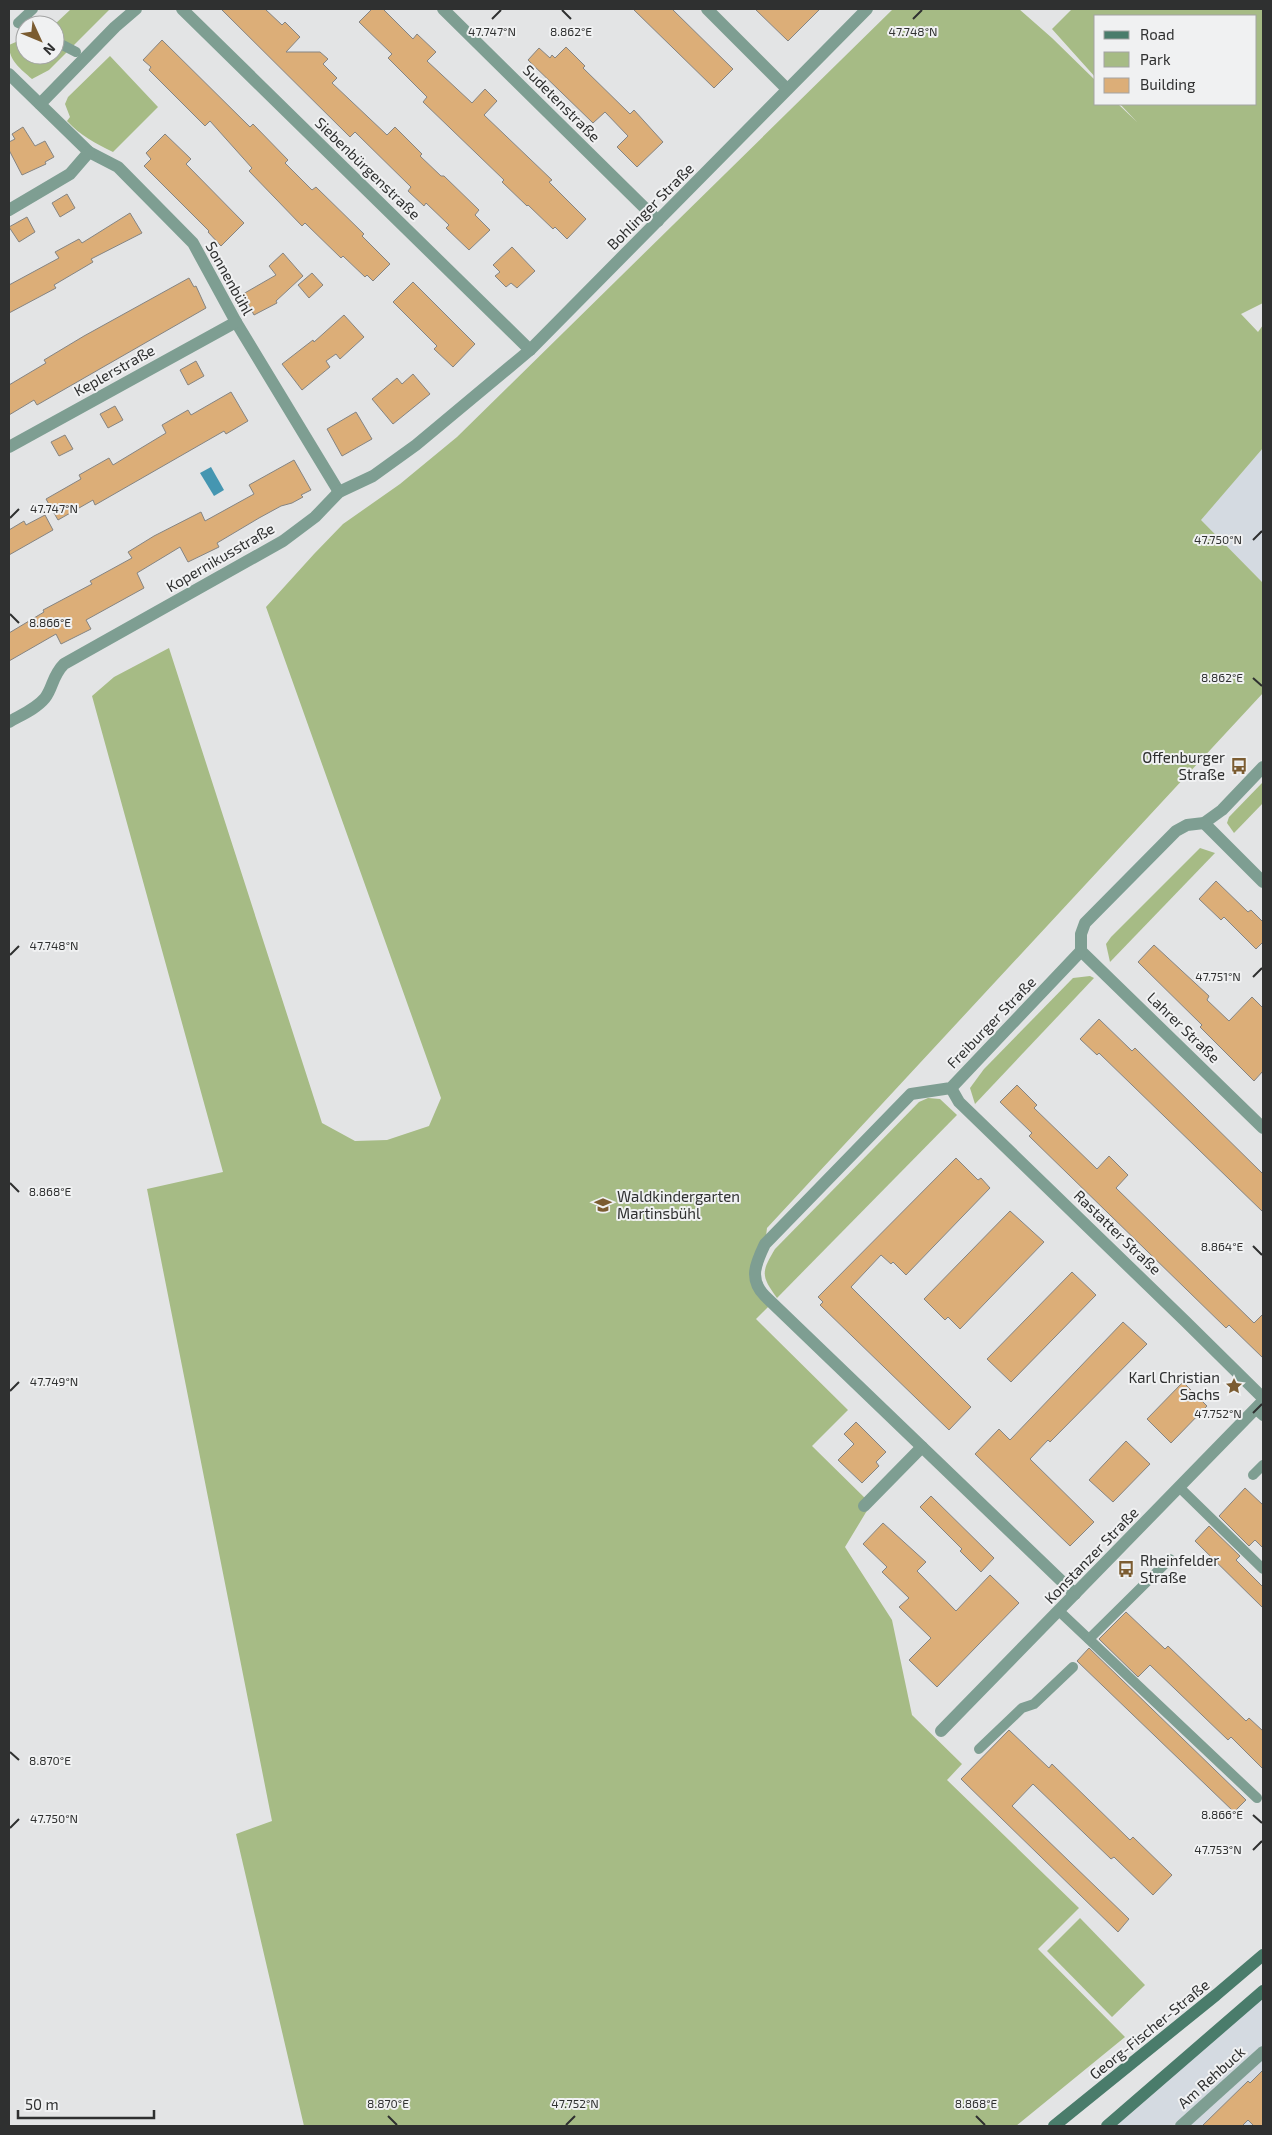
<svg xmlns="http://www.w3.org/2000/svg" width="1272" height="2135" font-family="'Exo 2',sans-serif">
  <rect width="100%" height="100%" fill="#e3e4e5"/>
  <g fill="#d4dae1">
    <polygon points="1263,448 1263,583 1200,520"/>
    <polygon points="1263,1991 1263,2126 1107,2126"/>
  </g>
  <g fill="#a6bb85">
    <path d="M71,9H110L49,70L32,79C21,69 9,61 9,45L25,38V55H55L54,25Z"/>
    <polygon points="893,9 1019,9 1052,38 1096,81 1096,104 1118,104 1137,122 1120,104 1256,104 1256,16 1096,16 1096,78 1052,29 1072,9 1263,9 1263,303 1241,314 1258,332 1263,325 1263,448 1201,520 1263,583 1263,693 767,1228 765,1244 755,1267 769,1306 756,1319 848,1410 812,1446 871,1504 845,1547 892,1620 912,1715 962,1764 947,1780 1079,1908 1038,1949 1125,2037 1016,2126 304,2126 236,1834 272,1821 147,1189 223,1172 92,696 114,677 169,648 322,1123 355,1141 387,1140 429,1126 441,1098 266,607 314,554 343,524 400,484 457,437"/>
    <path d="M110,56L158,107L113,152C95,143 81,136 67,121L70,117L65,104L68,97Z"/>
    <polygon points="1263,782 1263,803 1234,833 1227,823 1229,817"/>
    <polygon points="1200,848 1215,853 1110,962 1106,944 1111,937"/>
    <polygon points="1090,976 1094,978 975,1104 970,1088 984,1069 1073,978"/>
    <path d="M928,1098L940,1099L957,1115L777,1298C761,1276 761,1272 775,1249L919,1102Z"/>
    <polygon points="1080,1918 1145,1985 1112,2017 1047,1951"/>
  </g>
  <polygon fill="#4596b1" points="211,467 224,490 214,496 200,473"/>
  <g fill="#dcae78" stroke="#858482">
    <polygon points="221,9 265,9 282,25 285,22 300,37 286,52 320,52 328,59 323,64 337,78 332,83 387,135 395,127 422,154 420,156 441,176 444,176 479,210 475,215 490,230 469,250 446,228 449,225 426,203 424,206 408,191 411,187 355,132 350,137"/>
    <polygon points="372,9 383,9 413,39 417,34 436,52 427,61 472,103 485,89 497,101 484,115 552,180 549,182 586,219 567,239 555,227 553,229 528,205 527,206 502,182 504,180 423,102 427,97 388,58 392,54 359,22"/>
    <polygon points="633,9 672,9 733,69 714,88"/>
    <polygon points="755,9 820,9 788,41"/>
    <polygon points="162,40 250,127 253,124 288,160 285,163 312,190 316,187 364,234 362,236 390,264 373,281 367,275 365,277 343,256 341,258 305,223 302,226 249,171 252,168 210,121 205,126 149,70 151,67 143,60"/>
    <polygon points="566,47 585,66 583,68 630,114 634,110 663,142 637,167 617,147 628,136 605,112 593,123 528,60 539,48 550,58 552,55 555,58"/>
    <polygon points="23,127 35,146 45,141 54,157 45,162 46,164 22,175 9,150 9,142 15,139 12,134"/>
    <polygon points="165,134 191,159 186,164 244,223 221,246 208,232 209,231 144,166 151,159 146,153"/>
    <polygon points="67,194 75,208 60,217 52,203"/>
    <polygon points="130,213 142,233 91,259 93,262 54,285 56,288 9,313 9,285 59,258 55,252 79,239 82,243"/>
    <polygon points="27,217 35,232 19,242 9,227"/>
    <polygon points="512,247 535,271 517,288 511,283 506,287 495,276 500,272 493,265"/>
    <polygon points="283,253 303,276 276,301 277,303 254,315 243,294 276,275 269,266"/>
    <polygon points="312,273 323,285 309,298 298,285"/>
    <polygon points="189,278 194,287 196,286 206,308 37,405 34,400 9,415 9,385 46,363 44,360 84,336"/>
    <polygon points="413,282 475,344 453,367 434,349 437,346 393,302"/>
    <polygon points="344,315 364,337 340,359 336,354 326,361 330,367 302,390 282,364 313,340 314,342"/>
    <polygon points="196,361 204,376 188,385 180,370"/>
    <polygon points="413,374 430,394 393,424 372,399 397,378 402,384"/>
    <polygon points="231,392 248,421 226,434 224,431 95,505 93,500 58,520 46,499 81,479 79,475 109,458 113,465 166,433 162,425 188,410 191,415"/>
    <polygon points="115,406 123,420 108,428 100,414"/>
    <polygon points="356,412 372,439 342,456 327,429"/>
    <polygon points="65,435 73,449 59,456 51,442"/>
    <polygon points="294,460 311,490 301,495 303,497 292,503 281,506 259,518 217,543 219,547 188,562 180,547 137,573 144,588 86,620 91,629 61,644 56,634 9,661 9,633 44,612 43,610 92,584 90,581 132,558 128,552 154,536 201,512 205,521 254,494 249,485"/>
    <polygon points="45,515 53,530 9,555 9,530 24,521 26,525"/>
    <polygon points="1216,881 1248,912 1251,910 1263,922 1263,942 1256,949 1224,917 1221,920 1199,899"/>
    <polygon points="1154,945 1209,996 1207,1000 1229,1021 1252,997 1263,1008 1263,1071 1254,1081 1200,1027 1202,1025 1138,962"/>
    <polygon points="1099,1019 1132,1051 1135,1048 1263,1174 1263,1212 1099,1053 1097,1055 1080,1039"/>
    <polygon points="1017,1085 1037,1105 1034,1108 1097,1169 1109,1156 1128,1175 1116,1188 1254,1323 1263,1314 1263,1358 1229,1325 1226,1328 1029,1136 1032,1133 1000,1102"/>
    <polygon points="956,1158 978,1180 981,1178 990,1188 906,1275 893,1262 891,1264 881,1255 851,1287 971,1407 949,1430 820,1305 823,1302 818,1297"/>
    <polygon points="1010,1211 1044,1242 960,1329 948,1317 945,1320 924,1299"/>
    <polygon points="1072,1272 1096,1295 1011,1382 987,1359"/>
    <polygon points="1123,1322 1147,1344 1050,1442 1048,1440 1030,1459 1094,1522 1070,1546 975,1454 999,1429 1010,1440"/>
    <polygon points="1183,1382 1207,1406 1171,1443 1147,1419"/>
    <polygon points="856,1422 886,1452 876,1462 879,1466 862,1483 838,1460 854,1444 844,1434"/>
    <polygon points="1126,1441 1150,1464 1113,1502 1089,1480"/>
    <polygon points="1245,1488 1263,1505 1263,1548 1255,1540 1249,1546 1219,1516"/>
    <polygon points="931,1496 994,1558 981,1572 960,1551 962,1549 920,1507"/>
    <polygon points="883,1523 926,1562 917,1571 956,1611 990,1575 1019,1603 937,1687 909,1660 931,1638 899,1607 909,1598 882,1572 887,1567 863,1544"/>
    <polygon points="1209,1526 1240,1556 1236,1560 1263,1587 1263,1608 1195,1541"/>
    <polygon points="1126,1612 1165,1649 1168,1646 1246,1721 1249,1718 1263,1731 1263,1769 1231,1737 1228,1740 1150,1665 1138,1677 1099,1639"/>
    <polygon points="1089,1648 1246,1800 1234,1812 1077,1661"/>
    <polygon points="1009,1730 1049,1768 1052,1764 1130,1840 1133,1837 1172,1875 1153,1895 1114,1857 1111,1859 1033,1784 1012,1806 1129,1919 1118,1932 961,1779"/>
    <polygon points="1263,2070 1263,2126 1254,2126 1248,2120 1242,2126 1202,2126 1248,2081 1250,2083"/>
  </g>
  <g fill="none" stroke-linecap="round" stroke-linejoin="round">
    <g stroke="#7e9e92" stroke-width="10">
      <polyline points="25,26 18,23 33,9"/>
      <polyline points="55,41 76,52"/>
      <polyline points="1255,1409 1263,1416"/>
      <polyline points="1253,1475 1263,1465"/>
      <polyline points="1179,1487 1263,1569"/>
      <polyline points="1059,1611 1257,1798"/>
      <polyline points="1089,1639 1170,1559"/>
      <polyline points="979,1749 1022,1708 1034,1704 1073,1667"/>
    </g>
    <g stroke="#7e9e92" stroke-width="12">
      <polyline points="182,9 530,350"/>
      <polyline points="443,9 658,221"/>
      <polyline points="707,9 787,89"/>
      <polyline points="9,74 89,152 118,167 193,243 236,322 339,492"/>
      <polyline points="40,104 115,27 136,9"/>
      <polyline points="9,210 70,174 89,152"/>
      <polyline points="9,447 236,322"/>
      <path d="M9,722C21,715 36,709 45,698C53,688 52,676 64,664L283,541L315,517L339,492L373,476L416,445L530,350L867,9"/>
      <polyline points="1204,823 1263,882"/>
      <polyline points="1081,951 1263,1128"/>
      <polyline points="951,1088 959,1102 1185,1321 1263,1398"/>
      <polyline points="864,1506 922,1447"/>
      <path d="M1075,1594L765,1296C748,1279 756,1263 765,1244L911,1094L951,1088L1081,951V934L1085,923L1176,831L1187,825L1204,823L1222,810L1263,767"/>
      <polyline points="941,1731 1263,1401"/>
      <polyline points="1181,2126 1263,2052"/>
    </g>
    <g stroke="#4a7c6b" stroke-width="12">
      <polyline points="1054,2126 1216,1995 1263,1955"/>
      <polyline points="1107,2126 1263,1991"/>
    </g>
  </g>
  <path fill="none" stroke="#2f3030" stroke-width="2" d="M562,10L571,19M492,19L501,10M913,19L922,10M10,518L19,509M1253,540L1262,531M10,614L19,623M1253,678L1262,686M10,955L19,946M1253,977L1262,968M10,1183L19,1192M1253,1246L1262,1255M10,1391L19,1382M1253,1413L1262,1404M10,1752L19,1760M1253,1815L1262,1823M10,1828L19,1819M1253,1850L1262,1841M388,2116L397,2125M976,2116L985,2125M566,2125L575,2116"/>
  <defs>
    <g id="bus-bare" transform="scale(1.35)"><path d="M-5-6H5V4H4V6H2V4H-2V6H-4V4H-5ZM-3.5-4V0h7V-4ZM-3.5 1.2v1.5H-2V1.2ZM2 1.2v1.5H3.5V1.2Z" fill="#7b5c31" stroke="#f0f1f2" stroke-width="2.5" paint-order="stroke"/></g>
    <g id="school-bare" transform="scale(1.35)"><path d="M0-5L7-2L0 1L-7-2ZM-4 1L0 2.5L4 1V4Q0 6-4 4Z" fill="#7b5c31" stroke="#f0f1f2" stroke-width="2.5" paint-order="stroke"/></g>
    <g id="sight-bare" transform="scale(1.35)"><path d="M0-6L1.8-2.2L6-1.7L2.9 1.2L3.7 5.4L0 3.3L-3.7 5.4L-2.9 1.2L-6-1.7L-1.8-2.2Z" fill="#7b5c31" stroke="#f0f1f2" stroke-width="2.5" paint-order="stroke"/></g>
  </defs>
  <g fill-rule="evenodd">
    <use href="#bus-bare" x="1239" y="766"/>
    <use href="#school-bare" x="603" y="1205"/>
    <use href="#sight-bare" x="1234" y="1386"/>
    <use href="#bus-bare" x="1126" y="1569"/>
  </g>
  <g text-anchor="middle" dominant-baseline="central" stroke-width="4" stroke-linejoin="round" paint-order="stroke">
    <g font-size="15" fill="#2f3030" stroke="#f0f1f2">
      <text transform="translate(562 103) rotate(45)">Sudetenstraße</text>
      <text transform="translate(368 168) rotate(44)">Siebenbürgenstraße</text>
      <text transform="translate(650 206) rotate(-45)">Bohlinger Straße</text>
      <text transform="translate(230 278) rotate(61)">Sonnenbühl</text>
      <text transform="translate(114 370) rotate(-29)">Keplerstraße</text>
      <text transform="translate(220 557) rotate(-30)">Kopernikusstraße</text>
      <text transform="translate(991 1022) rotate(-46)">Freiburger Straße</text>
      <text transform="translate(1184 1027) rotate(44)">Lahrer Straße</text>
      <text transform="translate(1118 1232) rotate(44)">Rastatter Straße</text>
      <text transform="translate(1091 1555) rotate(-46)">Konstanzer Straße</text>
      <text transform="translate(1149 2029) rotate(-39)">Georg-Fischer-Straße</text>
      <text transform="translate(1211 2077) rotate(-42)">Am Rehbuck</text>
    </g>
    <g font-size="15" fill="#2f3030" stroke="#f0f1f2" text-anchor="end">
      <text x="1225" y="757">Offenburger<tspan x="1225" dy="17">Straße</tspan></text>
      <text x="617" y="1196" text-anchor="start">Waldkindergarten<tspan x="617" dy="17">Martinsbühl</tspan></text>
      <text x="1220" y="1377">Karl Christian<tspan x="1220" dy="17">Sachs</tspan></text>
      <text x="1140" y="1560" text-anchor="start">Rheinfelder<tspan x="1140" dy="17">Straße</tspan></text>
    </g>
  </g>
  <g font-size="12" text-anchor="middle" fill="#2f3030" stroke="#f0f1f2" stroke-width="4" stroke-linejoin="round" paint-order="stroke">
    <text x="571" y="36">8.862°E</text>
    <text x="492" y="36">47.747°N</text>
    <text x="913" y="36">47.748°N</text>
    <text x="54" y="513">47.747°N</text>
    <text x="1218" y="544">47.750°N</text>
    <text x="50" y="627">8.866°E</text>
    <text x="1222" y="682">8.862°E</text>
    <text x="54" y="950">47.748°N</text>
    <text x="1218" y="981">47.751°N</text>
    <text x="50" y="1196">8.868°E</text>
    <text x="1222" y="1251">8.864°E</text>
    <text x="54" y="1386">47.749°N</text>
    <text x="1218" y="1418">47.752°N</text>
    <text x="50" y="1765">8.870°E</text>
    <text x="1222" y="1819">8.866°E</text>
    <text x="54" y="1823">47.750°N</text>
    <text x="1218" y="1854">47.753°N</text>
    <text x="575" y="2108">47.752°N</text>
    <text x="388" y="2108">8.870°E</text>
    <text x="976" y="2108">8.868°E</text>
  </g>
  <rect width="1272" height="2135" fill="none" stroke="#2f3030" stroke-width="20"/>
  <rect x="1094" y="15" width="162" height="90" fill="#f0f1f2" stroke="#a3a4a4"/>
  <rect x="1104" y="31" width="25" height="8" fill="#4a7c6b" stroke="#a3a4a4"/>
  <text x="1140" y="40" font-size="15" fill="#2f3030">Road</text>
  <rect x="1104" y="52" width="25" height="15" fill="#a6bb85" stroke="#a3a4a4"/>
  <text x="1140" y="65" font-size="15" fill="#2f3030">Park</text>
  <rect x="1104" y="78" width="25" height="15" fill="#dcae78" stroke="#a3a4a4"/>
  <text x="1140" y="90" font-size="15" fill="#2f3030">Building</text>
  <g transform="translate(40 40) rotate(134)"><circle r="24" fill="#f0f1f2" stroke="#a3a4a4"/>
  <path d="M0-4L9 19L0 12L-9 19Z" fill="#7b5c31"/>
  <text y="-8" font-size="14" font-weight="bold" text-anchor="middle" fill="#2f3030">N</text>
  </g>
  <path d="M18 2110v8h136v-8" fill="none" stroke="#2f3030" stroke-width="2.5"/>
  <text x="25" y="2110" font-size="15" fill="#2f3030" stroke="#f0f1f2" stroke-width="4" paint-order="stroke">50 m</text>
</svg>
